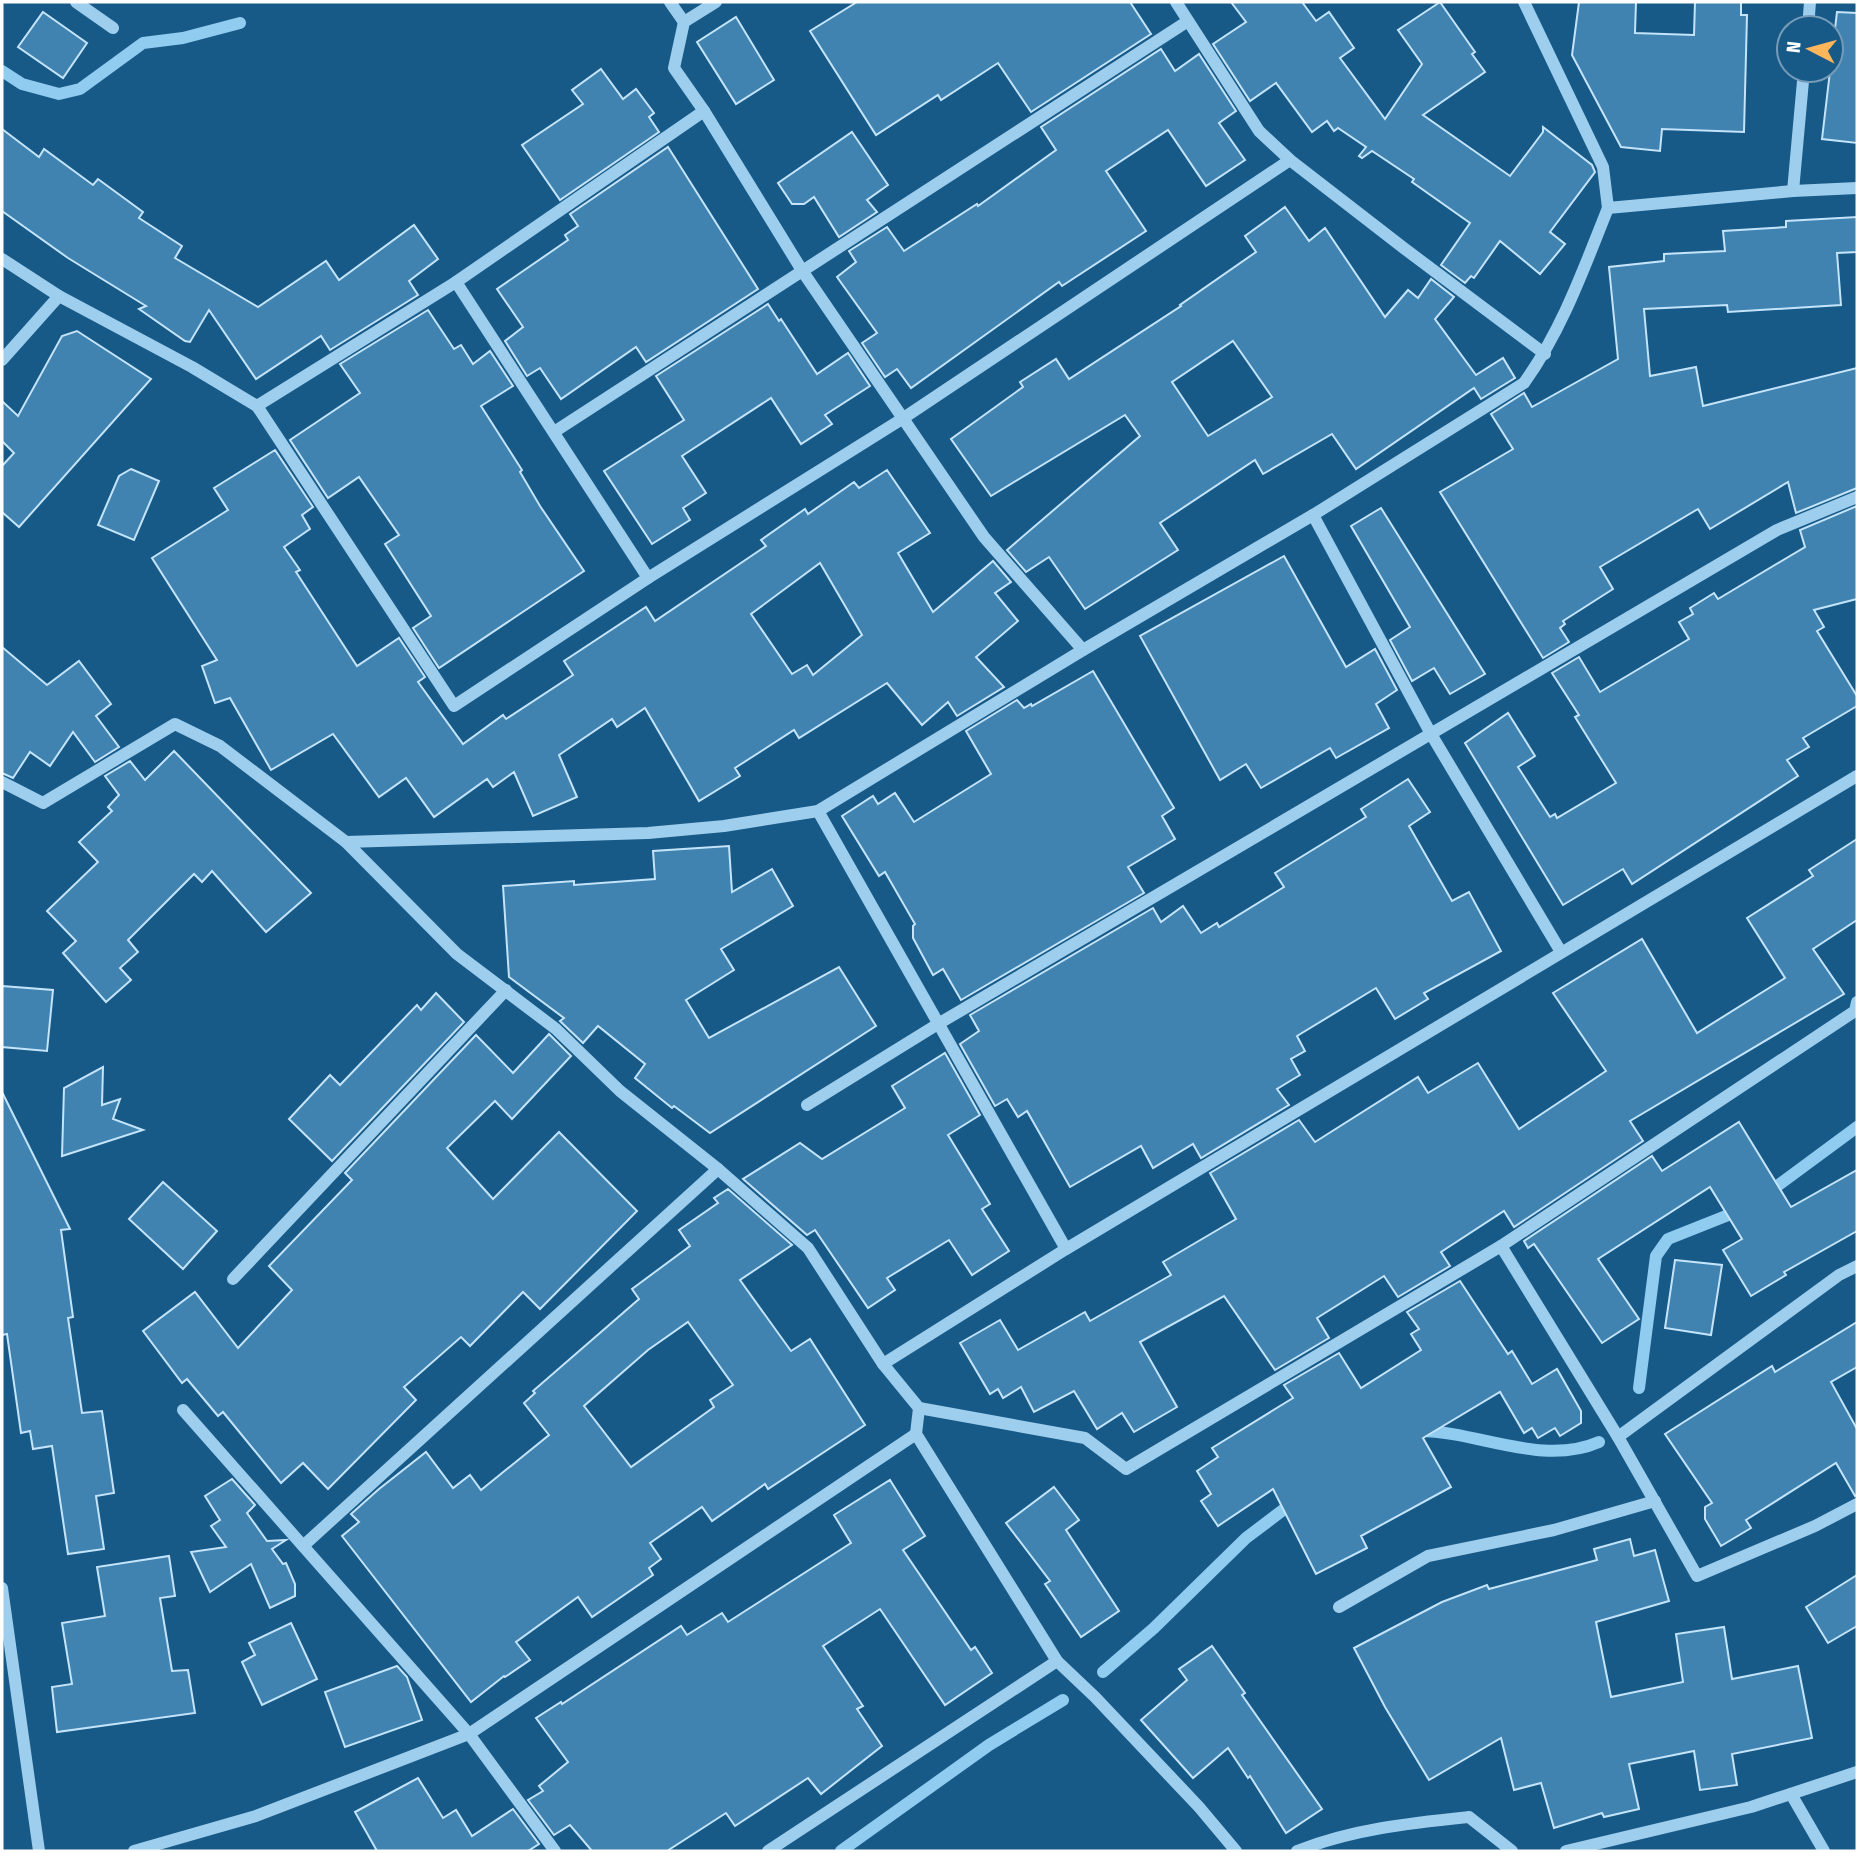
<svg xmlns="http://www.w3.org/2000/svg" width="1859" height="1853" font-family="'Fira Sans Condensed',sans-serif">
  <rect width="100%" height="100%" fill="#175987"/>
  <g fill="none" stroke-linecap="round" stroke-linejoin="round">
    <g stroke="#90cbf0" stroke-width="12">
      <polyline points="2,71 22,84 59,94 80,89 143,43 183,38 240,23"/>
      <polyline points="1765,1195 1857,1127"/>
      <polyline points="1639,1388 1656,1256 1668,1239 1741,1210"/>
      <path d="M1420,1431C1478,1431 1542,1467 1599,1442"/>
      <polyline points="1103,1672 1154,1628 1246,1538 1295,1501"/>
      <polyline points="841,1851 989,1745 1063,1700"/>
    </g>
  </g>
  <g fill="#4083b0" stroke="#c3e4fa" stroke-width="2" fill-rule="evenodd">
    <polygon points="857,2 1130,2 1151,34 1031,112 998,63 941,100 938,95 876,135 810,31"/>
    <polygon points="1231,2 1302,2 1316,21 1329,12 1354,48 1340,58 1385,119 1422,64 1398,30 1440,2 1475,52 1472,54 1485,72 1423,115 1510,176 1543,132 1543,127 1592,165 1595,172 1550,232 1565,244 1540,274 1500,241 1474,278 1471,276 1465,283 1441,265 1470,223 1412,182 1414,179 1372,151 1362,158 1359,156 1366,147 1338,128 1334,131 1327,121 1312,132 1276,83 1250,101 1213,44 1246,22"/>
    <polygon points="1579,2 1636,2 1635,33 1694,35 1695,2 1741,2 1741,15 1747,15 1744,132 1662,129 1660,151 1621,147 1572,55"/>
    <polygon points="43,12 87,43 63,78 18,47"/>
    <polygon points="1837,12 1857,13 1857,143 1822,139"/>
    <polygon points="736,17 774,80 736,104 697,42"/>
    <polygon points="1161,49 1175,71 1199,54 1236,111 1219,123 1245,160 1206,186 1168,130 1106,171 1146,231 1062,286 1059,282 911,388 897,369 885,377 862,343 877,333 837,277 856,262 849,251 887,227 904,251 977,204 978,206 1056,150 1041,127"/>
    <polygon points="601,69 623,99 636,89 654,113 649,117 659,132 560,200 522,145 583,104 572,90"/>
    <polygon points="2,129 39,157 44,149 93,185 98,179 143,212 139,218 182,246 175,258 258,307 326,261 339,280 414,225 438,259 409,281 418,295 330,350 321,336 256,379 209,310 190,342 185,341 139,309 146,306 68,258 2,211"/>
    <polygon points="852,132 888,185 867,200 877,212 839,237 814,197 804,204 792,204 778,183"/>
    <polygon points="668,147 758,289 646,362 636,347 561,399 540,368 527,376 505,341 523,327 497,289 568,240 565,235 578,226 570,214"/>
    <path d="M1285,207L1309,241L1325,228L1385,317L1408,290L1418,298L1431,279L1454,297L1435,319L1476,375L1503,358L1515,378L1481,399L1474,388L1356,469L1332,434L1263,474L1255,460L1160,523L1178,550L1085,609L1049,557L1026,572L1007,550L1140,436L1125,415L991,496L951,439L1023,387L1020,382L1056,359L1069,379L1181,306L1180,305L1256,252L1245,236ZM1233,341L1272,397L1208,436L1172,382Z"/>
    <polygon points="1857,217 1857,252 1837,253 1841,305 1728,312 1727,305 1644,309 1650,376 1696,367 1703,406 1857,368 1857,488 1796,513 1788,482 1710,529 1698,509 1600,567 1613,589 1563,621 1565,624 1560,628 1569,642 1543,658 1440,492 1513,449 1491,414 1524,393 1532,407 1618,359 1609,267 1664,261 1664,254 1725,251 1723,231 1786,227 1786,221"/>
    <polygon points="768,304 779,321 781,319 817,374 848,353 870,386 825,415 832,424 801,444 771,398 682,456 706,493 683,508 690,520 652,544 604,471 684,420 656,376"/>
    <polygon points="428,310 454,349 461,345 473,364 490,351 513,386 481,406 522,470 520,472 540,506 584,571 439,668 413,628 431,616 385,544 399,535 359,477 328,498 290,440 360,393 340,364"/>
    <polygon points="77,331 151,379 19,527 2,512 2,466 14,453 2,441 2,401 18,416 62,336"/>
    <path d="M275,450L313,507L302,515L310,529L284,547L300,570L296,572L357,666L399,638L425,677L418,682L463,744L503,715L506,719L573,675L564,661L646,607L655,621L766,546L761,540L805,509L808,514L854,482L859,488L887,470L930,533L898,553L933,612L993,561L1011,582L995,593L1018,621L976,657L1004,687L957,716L948,702L922,725L887,683L799,738L794,730L735,768L740,776L699,801L645,708L617,727L612,719L559,755L577,797L533,816L514,772L493,787L487,779L434,817L406,778L379,797L333,734L271,770L230,698L215,703L202,666L217,660L152,558L228,510L214,488ZM820,563L862,635L813,675L807,665L792,674L751,614Z"/>
    <polygon points="131,469 159,481 134,540 98,525 119,476"/>
    <polygon points="1857,506 1857,599 1814,610 1824,627 1817,631 1857,696 1857,706 1803,738 1809,747 1787,760 1798,776 1632,884 1623,869 1563,905 1465,743 1508,713 1535,756 1518,767 1550,817 1555,814 1557,818 1616,783 1575,717 1579,715 1552,673 1579,657 1600,692 1689,639 1679,622 1693,614 1690,608 1714,593 1718,599 1805,547 1800,530"/>
    <polygon points="1381,508 1485,674 1450,694 1434,668 1412,681 1390,640 1410,627 1351,526"/>
    <polygon points="1284,556 1346,667 1375,649 1397,690 1376,704 1389,728 1336,758 1330,748 1261,788 1246,764 1220,780 1140,636"/>
    <polygon points="2,647 47,685 79,661 111,704 96,716 119,747 95,762 73,732 50,766 30,752 13,778 2,773"/>
    <polygon points="1093,671 1174,808 1162,816 1175,839 1128,867 1144,893 961,1000 943,969 933,975 913,938 913,926 915,924 885,872 879,876 842,816 873,796 878,804 895,793 914,822 991,774 966,731 1017,700 1024,708 1031,704 1032,706"/>
    <polygon points="174,751 311,893 266,932 212,871 202,882 194,874 128,940 138,952 120,968 131,980 106,1002 63,953 76,941 47,911 98,862 79,842 112,811 108,807 119,795 105,776 130,761 145,780"/>
    <polygon points="1408,779 1430,812 1409,826 1452,901 1469,892 1501,951 1424,993 1428,999 1395,1019 1376,988 1297,1036 1305,1051 1291,1059 1300,1075 1277,1089 1289,1105 1201,1158 1193,1144 1153,1168 1141,1146 1070,1187 1027,1111 1018,1117 1007,1099 995,1106 960,1044 979,1031 970,1015 1153,908 1161,922 1183,906 1201,933 1217,923 1219,927 1284,887 1275,873 1366,817 1361,809"/>
    <polygon points="1857,839 1857,920 1813,949 1844,994 1630,1121 1643,1141 1514,1227 1504,1211 1441,1252 1450,1266 1398,1297 1384,1276 1317,1318 1329,1338 1275,1370 1224,1296 1140,1342 1177,1407 1134,1432 1122,1413 1097,1429 1074,1391 1034,1412 1021,1387 1003,1398 998,1389 990,1394 960,1343 1000,1320 1018,1350 1085,1312 1090,1321 1171,1275 1163,1262 1236,1219 1210,1173 1299,1120 1315,1142 1418,1077 1428,1093 1478,1063 1519,1129 1606,1071 1553,993 1642,939 1697,1033 1785,978 1747,918 1813,876 1809,870"/>
    <polygon points="729,846 732,892 772,869 793,906 721,949 734,970 686,1000 709,1038 839,967 876,1026 710,1133 674,1106 672,1108 635,1078 645,1064 598,1026 583,1043 560,1021 564,1018 509,977 503,886 574,881 574,885 655,879 653,851"/>
    <polygon points="2,986 53,990 47,1051 2,1047"/>
    <polygon points="436,993 464,1022 332,1161 289,1119 330,1075 340,1085 417,1005 421,1010"/>
    <polygon points="549,1034 571,1056 512,1119 495,1101 447,1148 493,1199 559,1132 637,1211 540,1309 523,1292 470,1346 461,1337 404,1387 416,1400 328,1489 303,1463 281,1483 223,1412 218,1416 187,1379 182,1383 143,1331 195,1292 238,1348 292,1290 269,1266 352,1180 345,1173 476,1035 513,1073"/>
    <polygon points="945,1053 980,1115 948,1135 990,1204 982,1209 1009,1251 972,1275 949,1240 887,1278 895,1290 868,1308 815,1230 807,1235 743,1179 800,1143 822,1159 905,1108 892,1086"/>
    <polygon points="103,1067 102,1105 120,1099 113,1119 143,1130 62,1156 64,1088"/>
    <polygon points="2,1092 70,1229 61,1230 73,1317 68,1318 82,1413 102,1411 114,1493 96,1496 104,1549 68,1554 52,1446 33,1449 30,1431 21,1433 7,1334 2,1335"/>
    <polygon points="1739,1122 1791,1207 1857,1170 1857,1231 1784,1272 1786,1275 1751,1296 1723,1250 1742,1239 1710,1187 1598,1259 1639,1319 1602,1343 1534,1244 1528,1248 1524,1241 1652,1156 1662,1171"/>
    <polygon points="163,1182 217,1231 183,1269 129,1219"/>
    <path d="M728,1189L792,1245L740,1280L791,1351L810,1339L865,1425L768,1489L765,1484L712,1521L702,1507L650,1543L661,1559L649,1568L653,1575L592,1617L578,1597L516,1642L530,1660L505,1677L504,1676L471,1702L342,1536L359,1522L351,1514L379,1489L426,1452L453,1488L470,1475L481,1490L549,1435L524,1403L535,1393L533,1391L639,1299L632,1289L690,1246L679,1230L718,1203L714,1198ZM688,1322L733,1385L710,1400L714,1407L631,1467L584,1406L648,1350Z"/>
    <polygon points="1675,1260 1722,1265 1711,1335 1665,1328"/>
    <polygon points="1460,1281 1508,1354 1512,1351 1532,1384 1557,1369 1581,1411 1581,1423 1560,1436 1555,1428 1538,1438 1532,1428 1524,1433 1500,1392 1423,1438 1451,1487 1361,1536 1367,1548 1316,1574 1273,1489 1218,1526 1201,1501 1211,1494 1197,1471 1218,1457 1212,1448 1293,1398 1284,1385 1339,1353 1361,1388 1421,1350 1411,1334 1419,1329 1407,1312"/>
    <polygon points="1857,1322 1857,1367 1831,1382 1857,1429 1857,1495 1855,1496 1836,1463 1746,1520 1751,1528 1721,1546 1705,1519 1705,1507 1712,1503 1665,1434 1772,1366 1775,1372"/>
    <polygon points="232,1479 255,1505 247,1513 267,1541 286,1540 272,1549 283,1564 286,1563 295,1584 295,1596 270,1608 251,1564 210,1592 191,1552 226,1547 211,1526 220,1520 205,1496"/>
    <polygon points="890,1480 925,1536 903,1550 971,1650 975,1647 992,1673 945,1705 880,1609 823,1646 863,1706 857,1709 882,1746 821,1794 808,1778 735,1826 726,1813 667,1851 592,1851 570,1825 554,1835 528,1800 543,1791 539,1786 568,1762 536,1718 561,1702 562,1704 681,1626 687,1635 722,1613 728,1622 851,1543 834,1515"/>
    <polygon points="1054,1487 1079,1520 1066,1530 1119,1611 1081,1637 1045,1584 1050,1581 1006,1523"/>
    <polygon points="1630,1539 1634,1556 1655,1550 1669,1601 1596,1622 1611,1697 1683,1682 1676,1634 1724,1627 1732,1679 1798,1666 1812,1738 1732,1754 1737,1785 1700,1790 1694,1751 1629,1764 1639,1809 1604,1817 1602,1813 1554,1828 1541,1783 1514,1790 1501,1738 1429,1780 1385,1707 1354,1648 1442,1602 1487,1585 1489,1589 1597,1560 1594,1549"/>
    <polygon points="169,1556 175,1596 160,1598 172,1671 188,1670 195,1713 57,1732 52,1687 72,1684 62,1623 105,1616 97,1567"/>
    <polygon points="1857,1575 1857,1626 1828,1643 1806,1607"/>
    <polygon points="291,1623 317,1679 262,1705 242,1662 255,1655 249,1643"/>
    <polygon points="1212,1646 1245,1693 1242,1695 1322,1809 1286,1833 1250,1776 1248,1778 1228,1748 1193,1778 1141,1720 1187,1680 1179,1669"/>
    <polygon points="397,1666 407,1677 422,1720 345,1747 325,1692"/>
    <polygon points="418,1778 443,1818 456,1810 472,1836 513,1809 539,1844 528,1851 377,1851 355,1812"/>
  </g>
  <g fill="none" stroke-linecap="round" stroke-linejoin="round">
    <g stroke="#9eceed" stroke-width="12">
      <polyline points="76,2 113,28"/>
      <polyline points="670,2 684,22"/>
      <polyline points="716,2 684,22 674,68 704,111 803,272 984,537 1083,650"/>
      <polyline points="1176,2 1259,131 1290,160 1405,249 1545,354"/>
      <polyline points="1524,2 1603,167 1608,208"/>
      <polyline points="1808,28 1810,2"/>
      <polyline points="1793,191 1804,70"/>
      <polyline points="2,259 59,296"/>
      <polyline points="456,282 648,578"/>
      <polyline points="2,360 59,296 192,367 257,406 456,282 704,111"/>
      <polyline points="257,406 454,706 648,578 902,419 1290,160"/>
      <polyline points="554,432 1188,21"/>
      <polyline points="1313,515 1431,734 1561,952"/>
      <polyline points="2,782 43,803 175,724 220,746 346,842 457,954 556,1029 620,1091 718,1169 808,1248 883,1364 919,1408 916,1434 1057,1661 1095,1697 1199,1807 1236,1851"/>
      <polyline points="818,811 1066,1249"/>
      <path d="M346,842L648,833L724,826L818,811L1083,650L1313,515L1524,383C1562,330 1584,268 1608,208L1793,191L1857,188"/>
      <polyline points="807,1105 938,1024 1777,530 1857,497"/>
      <polyline points="1501,1246 1618,1437 1697,1576 1815,1526 1857,1504"/>
      <polyline points="233,1279 506,990"/>
      <polyline points="883,1364 1066,1249 1857,776"/>
      <polyline points="919,1408 1085,1438 1126,1469 1501,1246 1855,1011 1857,1002"/>
      <polyline points="183,1410 469,1734 555,1851"/>
      <polyline points="1618,1437 1839,1275 1857,1266"/>
      <polyline points="303,1546 718,1169"/>
      <polyline points="2,1588 39,1851"/>
      <polyline points="1339,1607 1428,1556 1554,1530 1655,1501"/>
      <polyline points="1791,1794 1824,1851"/>
      <polyline points="134,1851 256,1816 469,1734 916,1434"/>
      <polyline points="768,1851 1057,1661"/>
      <path d="M1297,1851C1352,1829 1411,1823 1469,1817L1512,1851"/>
      <polyline points="1566,1851 1751,1807 1857,1772"/>
    </g>
  </g>
  <rect width="1859" height="1853" fill="none" stroke="#ffffff" stroke-width="7"/>
  <g transform="translate(1810 49) rotate(276)"><circle r="33" fill="#175987" stroke="#749bb7" stroke-width="2"/>
  <path d="M0-5L12 26L0 18L-12 26Z" fill="#ffb65a"/>
  <text y="-10" font-size="19" font-weight="bold" text-anchor="middle" fill="#ffffff">N</text>
  </g>
</svg>
